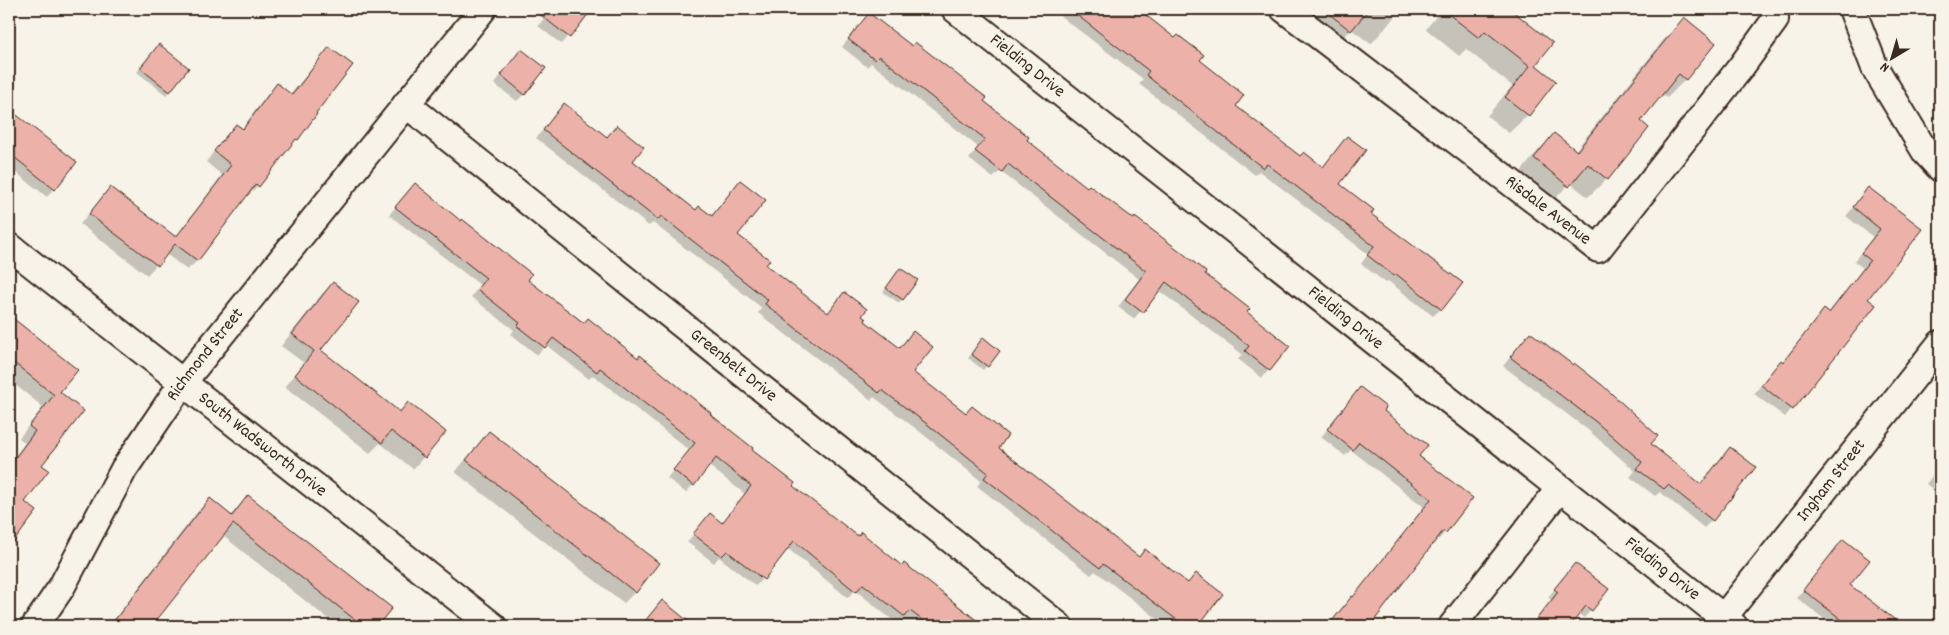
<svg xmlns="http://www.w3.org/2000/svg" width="1949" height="635" font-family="Dekko,sans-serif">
  <rect width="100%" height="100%" fill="#f7f3e8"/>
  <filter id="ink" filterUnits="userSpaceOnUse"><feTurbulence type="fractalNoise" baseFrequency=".02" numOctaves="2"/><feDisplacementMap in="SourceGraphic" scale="10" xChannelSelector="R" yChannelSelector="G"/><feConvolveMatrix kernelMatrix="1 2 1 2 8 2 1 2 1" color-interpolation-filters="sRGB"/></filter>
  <g filter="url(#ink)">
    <g fill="#0003">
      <polygon points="551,9 591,9 561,44 538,26"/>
      <polygon points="1051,9 1121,9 1123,10 1136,9 1175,39 1198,61 1234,106 1300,158 1322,168 1347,137 1338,184 1370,214 1441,309 1433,316 1388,281 1386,283 1361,264 1368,254 1259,171 1255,175 1139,84 1143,79"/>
      <polygon points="1280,9 1402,9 1371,44 1351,29 1332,49"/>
      <polygon points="1442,9 1508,9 1551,44 1534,65 1528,115 1509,133 1487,116 1512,86 1466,49 1459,56 1426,29"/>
      <polygon points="869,14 982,102 1025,140 1087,189 1203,274 1245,312 1269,370 1262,378 1238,359 1242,354 1158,290 1134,319 1118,307 1139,279 1000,171 993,178 969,159 978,147 871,63 867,67 842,47"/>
      <polygon points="1684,19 1714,43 1685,80 1667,98 1661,94 1639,122 1607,179 1588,197 1570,183 1549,205 1516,178 1536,153 1554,134 1575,151 1665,38"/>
      <polygon points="329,48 314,113 316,114 258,186 249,195 247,194 197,261 187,270 166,254 147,275 80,224 110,188 175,238 222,175 206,162 226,135 236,126 241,130 267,95 277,85 290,95"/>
      <polygon points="1940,48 1940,63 1933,57"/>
      <polygon points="155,49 170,91 166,95 137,72"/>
      <polygon points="521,51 524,94 517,101 494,84"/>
      <polygon points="564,105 606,138 617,127 632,161 696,211 711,216 740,181 737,235 764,265 827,314 844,294 863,321 899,349 913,333 911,372 997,448 1138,558 1145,551 1188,584 1221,594 1196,626 1167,626 1095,571 1091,575 977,486 981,481 919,431 874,397 871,400 758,313 762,308 653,223 649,226 536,138"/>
      <polygon points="9,110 76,162 47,197 9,167"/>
      <polygon points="1869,189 1921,230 1867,299 1874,305 1785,417 1754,394 1773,369 1781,361 1782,362 1817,319 1824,311 1828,314 1863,268 1854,261 1873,237 1846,216"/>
      <polygon points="408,192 583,325 708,415 791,486 857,538 902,567 904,565 982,626 900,626 855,590 848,598 787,548 756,586 719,557 714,563 687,542 710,515 722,524 745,494 709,466 686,493 667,478 689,450 593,375 589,379 546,345 537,355 511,334 514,330 471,297 480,285 389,215"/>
      <polygon points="897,273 902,299 899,303 883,292"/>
      <polygon points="333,283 319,351 399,413 408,404 444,433 413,469 380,443 370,453 285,387 304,363 281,346 321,295"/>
      <polygon points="9,317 76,370 58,392 40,465 23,502 35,512 9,546 9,464 25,443 19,438 43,407 9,380"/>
      <polygon points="1530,333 1649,445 1700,484 1723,456 1712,520 1704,528 1660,492 1655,496 1630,477 1635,471 1588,430 1503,366"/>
      <polygon points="980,343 999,351 983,370 968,358"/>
      <polygon points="1360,389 1382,411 1417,456 1445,532 1438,540 1436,538 1370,626 1328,626 1344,605 1353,598 1424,507 1351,450 1345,456 1321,437"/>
      <polygon points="489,432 635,592 624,603 455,472"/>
      <polygon points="1940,465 1940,495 1926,484"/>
      <polygon points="248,496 390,608 375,626 337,626 222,535 151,626 109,626 198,511 210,500 230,516"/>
      <polygon points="1843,540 1848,585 1901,626 1833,626 1797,598"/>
      <polygon points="1575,565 1591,610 1584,618 1579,614 1569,626 1530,626 1551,600 1548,597"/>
      <polygon points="662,602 692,626 640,626"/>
      <polygon points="1940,613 1940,626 1930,626"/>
      <polygon points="1644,621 1651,626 1638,626"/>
    </g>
    <g fill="#ecb1a9" stroke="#3b2a1e">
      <polygon points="533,9 592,9 570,38"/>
      <polygon points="1069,9 1138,9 1175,38 1178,35 1204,55 1200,60 1244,95 1236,106 1300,156 1304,152 1323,167 1347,136 1366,150 1340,184 1374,210 1371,214 1463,283 1442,310 1396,274 1394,276 1367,255 1374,246 1267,164 1263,168 1146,75 1149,71"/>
      <polygon points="1323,9 1369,9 1351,31"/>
      <polygon points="1442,9 1510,9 1553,43 1536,65 1556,81 1529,116 1505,97 1530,66 1485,31 1479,38"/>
      <polygon points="869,13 912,46 915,42 987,98 984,101 1029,137 1027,140 1087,187 1089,185 1134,219 1135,217 1180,251 1206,272 1205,274 1250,309 1247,312 1290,346 1270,371 1245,351 1249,346 1166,282 1143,313 1125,299 1146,271 1008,164 1002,172 975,151 985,139 879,56 875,60 848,39"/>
      <polygon points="1684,17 1716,43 1686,80 1679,74 1641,121 1649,128 1608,180 1588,164 1569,187 1534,158 1554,133 1577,151"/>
      <polygon points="159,44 189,68 170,92 140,68"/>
      <polygon points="329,47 353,65 316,113 317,114 298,140 296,139 259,187 256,184 198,261 175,244 158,266 89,214 110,187 176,237 231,165 214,151 236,124 243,129 277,83 292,95"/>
      <polygon points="521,49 546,68 525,95 501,75"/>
      <polygon points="564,103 607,137 617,125 644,147 633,161 696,210 699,206 712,216 740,180 766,200 738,235 770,260 766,265 828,313 844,292 867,309 862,316 866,319 865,321 900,348 913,331 933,347 913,372 966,413 972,406 1008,435 999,448 1139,557 1145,549 1188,583 1196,573 1223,594 1198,626 1185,626 1103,564 1100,568 984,478 988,473 927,424 882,390 879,393 765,304 768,300 661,216 658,220 543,130"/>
      <polygon points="9,109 77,162 55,190 9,153"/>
      <polygon points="415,183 461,221 462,219 532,274 528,280 584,323 588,318 638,358 640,355 711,413 710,414 753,448 752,450 795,483 793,486 858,536 861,532 902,566 904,563 984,626 930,626 910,611 905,617 863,584 856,592 794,541 764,580 727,551 722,556 693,534 710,513 722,523 751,486 716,458 694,486 673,470 695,443 600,368 597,372 553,338 545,348 517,326 520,323 477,289 486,278 395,207"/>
      <polygon points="1868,187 1923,229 1868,299 1876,305 1793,410 1761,385 1781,360 1783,362 1824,309 1829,313 1870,260 1861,253 1880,229 1853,207"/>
      <polygon points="900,268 918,280 903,300 886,288"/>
      <polygon points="333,282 359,302 321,350 400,412 408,402 446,432 425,458 391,431 382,443 295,375 314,351 292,334"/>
      <polygon points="9,315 78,370 60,392 84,411 42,465 49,470 25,502 37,511 9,548 9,466 35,431 29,426 54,395 9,359"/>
      <polygon points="1530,332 1573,365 1574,363 1602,385 1658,436 1651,444 1701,484 1730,447 1756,467 1713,521 1668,485 1664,489 1637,469 1642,462 1596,422 1510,357"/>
      <polygon points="983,337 1000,351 988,367 971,354"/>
      <polygon points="1360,387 1386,407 1384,411 1428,445 1419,456 1473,498 1446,533 1443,531 1370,626 1328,626 1352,596 1353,597 1431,499 1359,442 1353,450 1327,429"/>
      <polygon points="489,431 659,563 636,593 466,460"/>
      <polygon points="248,495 392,608 377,626 363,626 233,524 152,626 110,626 210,498 232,516"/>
      <polygon points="1843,539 1870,560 1850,585 1903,626 1850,626 1803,590"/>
      <polygon points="1575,563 1609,589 1592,611 1586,606 1570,626 1531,626 1558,592 1554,589"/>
      <polygon points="662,600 694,626 641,626"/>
    </g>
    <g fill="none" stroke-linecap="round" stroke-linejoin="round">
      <g stroke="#3b2a1e" stroke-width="30">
        <g id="street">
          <path id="s1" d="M955,9L1734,626"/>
          <path id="s2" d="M1284,9L1598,249L1741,67L1775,20V9"/>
          <polyline points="1852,9 1875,68 1926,153 1940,168"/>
          <path id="s3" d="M406,104L1059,626"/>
          <path id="s4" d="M9,246L493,626"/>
          <path id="s5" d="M1723,618L1940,344"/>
          <path id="s6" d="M35,626L61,588L124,469L183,382L483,9"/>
          <polyline points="1452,626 1560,488"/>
        </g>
      </g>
      <use href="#street" stroke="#f7f3e8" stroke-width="26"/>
    </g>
  </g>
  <g text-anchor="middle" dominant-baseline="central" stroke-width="4" stroke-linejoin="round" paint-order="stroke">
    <g font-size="18" fill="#3b2a1e" stroke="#f7f3e8">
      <text stroke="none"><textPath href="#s1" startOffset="92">Fielding Drive</textPath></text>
      <text stroke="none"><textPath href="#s2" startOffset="332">Risdale Avenue</textPath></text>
      <text stroke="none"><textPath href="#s1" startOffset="498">Fielding Drive</textPath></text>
      <text stroke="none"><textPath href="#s6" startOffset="321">Richmond Street</textPath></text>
      <text stroke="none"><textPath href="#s3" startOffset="419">Greenbelt Drive</textPath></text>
      <text stroke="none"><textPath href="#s4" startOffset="322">South Wadsworth Drive</textPath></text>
      <text stroke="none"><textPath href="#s5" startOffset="175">Ingham Street</textPath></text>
      <text stroke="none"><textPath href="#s1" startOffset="902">Fielding Drive</textPath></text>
    </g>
  </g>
  <rect width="1949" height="635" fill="none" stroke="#f7f3e8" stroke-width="30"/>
  <rect x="15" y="15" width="1919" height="605" fill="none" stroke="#3b2a1e" stroke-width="2" filter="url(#ink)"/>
  <g transform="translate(1892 58) rotate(218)" stroke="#f7f3e8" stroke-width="4" paint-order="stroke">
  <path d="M0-4L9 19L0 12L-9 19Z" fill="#3b2a1e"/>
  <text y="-8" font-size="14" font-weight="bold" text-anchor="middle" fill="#3b2a1e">N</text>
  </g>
</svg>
